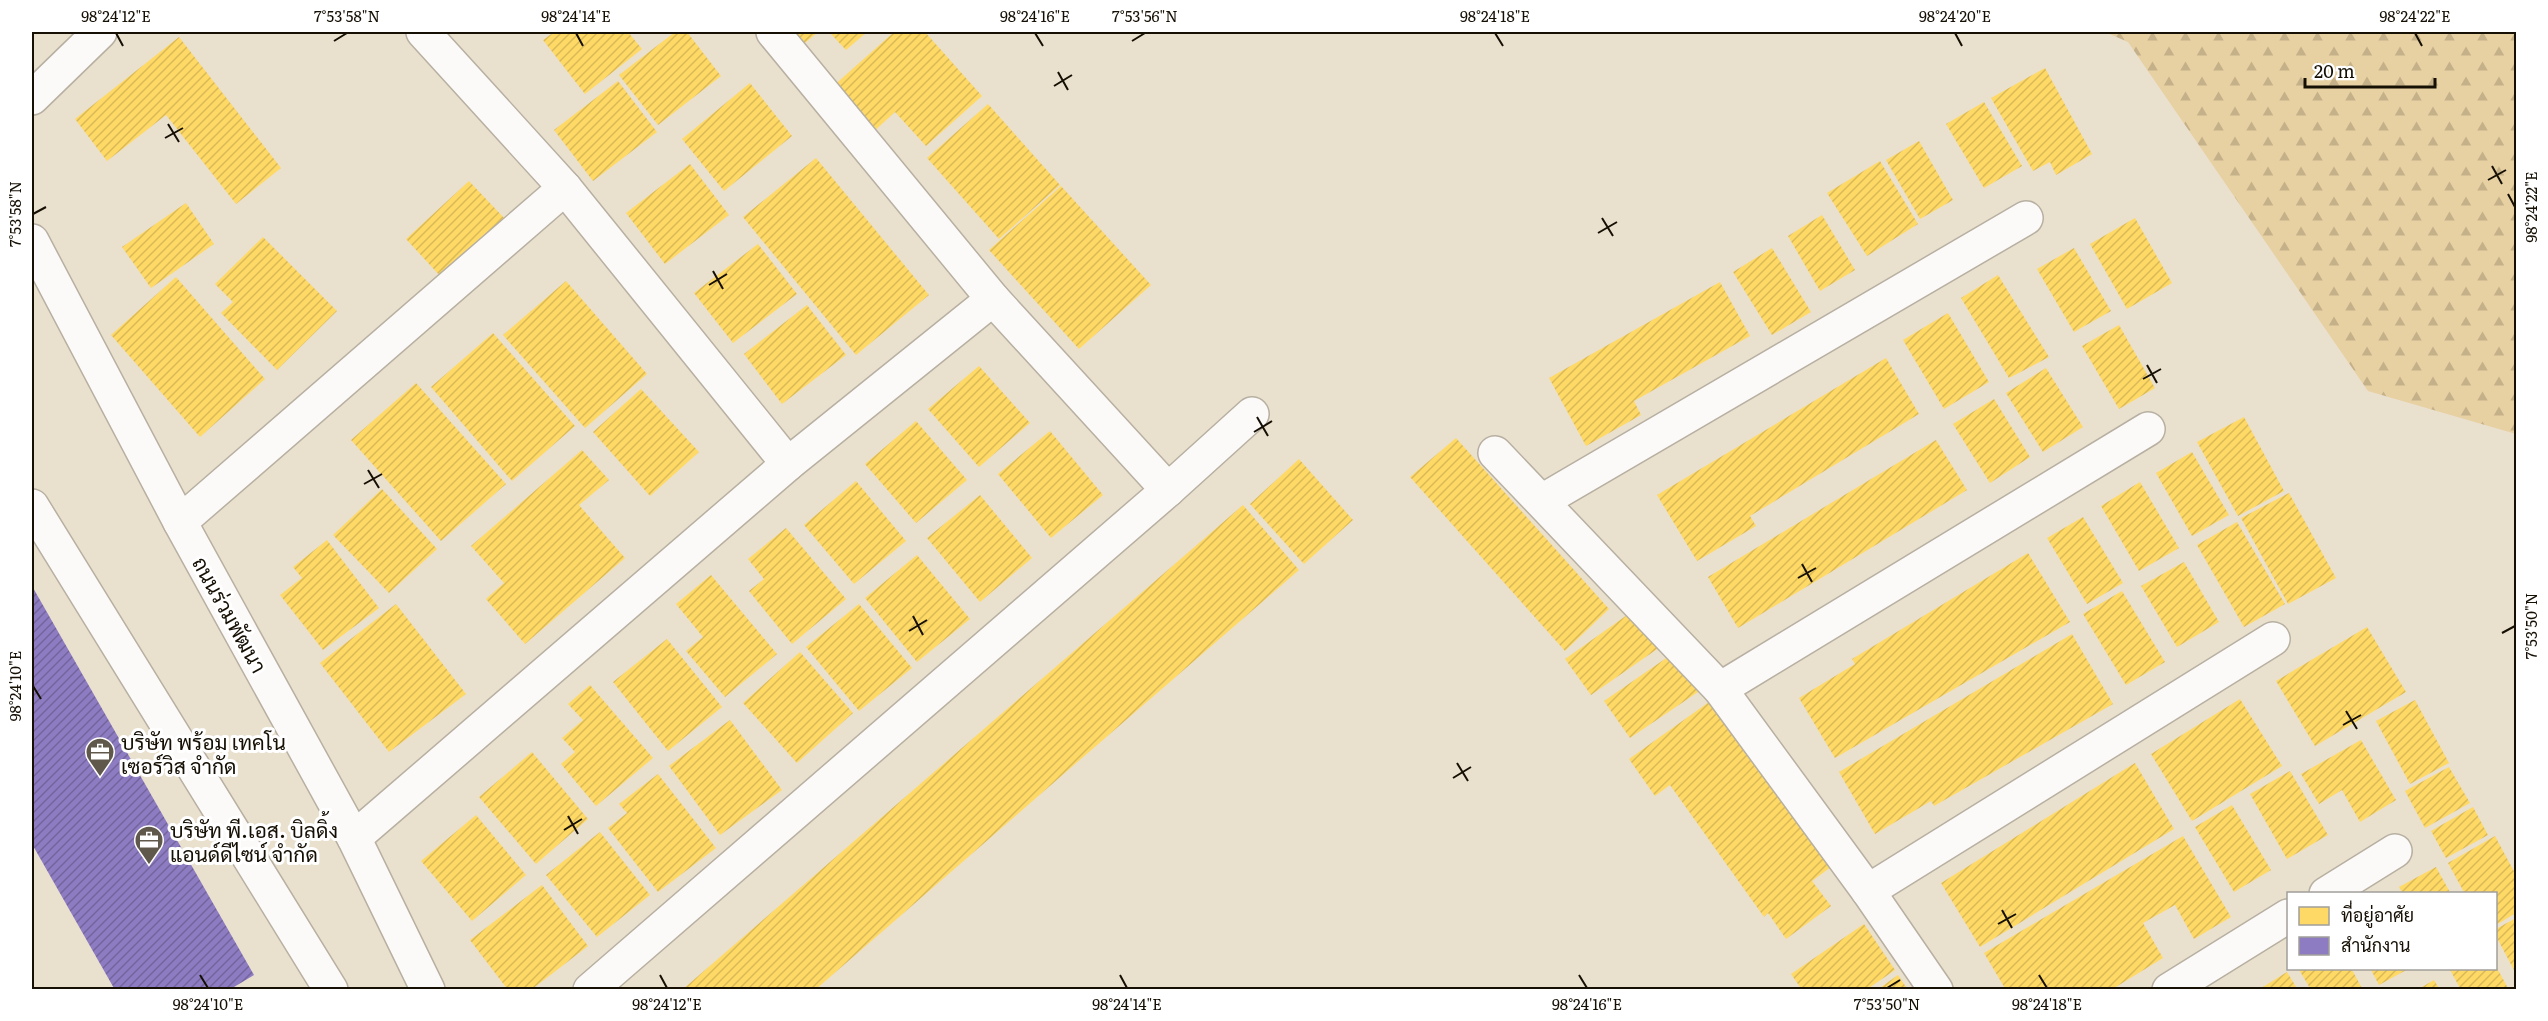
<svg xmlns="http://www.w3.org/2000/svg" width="2548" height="1021" font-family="Literata,Sarabun,serif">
  <defs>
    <pattern id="forest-firs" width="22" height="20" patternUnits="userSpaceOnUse" patternTransform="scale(1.5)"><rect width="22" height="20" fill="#e7d0a1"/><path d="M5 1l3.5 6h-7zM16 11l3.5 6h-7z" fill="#c5b189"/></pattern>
    <pattern id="homes-hatch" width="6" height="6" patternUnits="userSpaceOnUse" patternTransform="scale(1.5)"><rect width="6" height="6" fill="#ffd966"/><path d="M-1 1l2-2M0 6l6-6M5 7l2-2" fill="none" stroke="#dab957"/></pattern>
    <pattern id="offices-hatch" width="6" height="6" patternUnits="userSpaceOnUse" patternTransform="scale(1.5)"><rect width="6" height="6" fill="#8e7cc3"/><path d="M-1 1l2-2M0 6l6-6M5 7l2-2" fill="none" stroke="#73649c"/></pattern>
  </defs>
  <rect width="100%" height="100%" fill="#eae0ce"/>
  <polygon fill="url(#forest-firs)" points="2105,32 2516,32 2516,434 2368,391 2128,42"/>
  <g fill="url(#homes-hatch)">
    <polygon points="554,32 628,32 642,49 585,94 543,40"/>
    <polygon points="675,32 687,32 721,76 658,125 619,75"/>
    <polygon points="794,32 818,32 805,43"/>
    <polygon points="829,32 867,32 846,50"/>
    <polygon points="894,32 925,32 982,96 926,146 895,112 871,134 831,88"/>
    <polygon points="179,37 281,168 236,204 166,115 107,161 75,119"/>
    <polygon points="2045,68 2092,154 2056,175 2050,162 2033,171 1991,98"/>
    <polygon points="618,81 657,132 593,181 554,130"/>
    <polygon points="750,83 792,136 724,191 682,139"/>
    <polygon points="1984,102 2022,166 1984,188 1946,124"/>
    <polygon points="988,104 1060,185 999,239 927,158"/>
    <polygon points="1919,141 1953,200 1920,219 1886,160"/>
    <polygon points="816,158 929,295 856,355 743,217"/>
    <polygon points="1880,161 1918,224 1867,256 1827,193"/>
    <polygon points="690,164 729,215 665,264 626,213"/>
    <polygon points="469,181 506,220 442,278 406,239"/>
    <polygon points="1061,186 1151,285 1079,349 989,250"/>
    <polygon points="186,203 214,244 151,288 122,247"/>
    <polygon points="1822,215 1855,270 1820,291 1788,236"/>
    <polygon points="2135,218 2172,283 2127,309 2090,244"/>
    <polygon points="263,237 337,311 277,370 221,313 233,302 215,284"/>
    <polygon points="758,244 797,294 733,343 694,293"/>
    <polygon points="1772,248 1811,312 1772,335 1733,272"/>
    <polygon points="2074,248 2111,311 2074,332 2037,269"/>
    <polygon points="1998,275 2049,357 2009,378 1961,298"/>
    <polygon points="176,277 265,379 200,437 111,335"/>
    <polygon points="566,281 647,374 585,428 503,335"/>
    <polygon points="1720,282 1750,336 1634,401 1641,415 1586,446 1549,378"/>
    <polygon points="807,305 846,355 782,404 744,354"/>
    <polygon points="1948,313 1989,382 1944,409 1903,340"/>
    <polygon points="2119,325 2155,388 2119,409 2082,346"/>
    <polygon points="493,333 575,426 512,481 431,387"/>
    <polygon points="1886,358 1919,414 1750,516 1756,526 1697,561 1657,495"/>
    <polygon points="979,366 1030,423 979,467 928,409"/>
    <polygon points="2046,368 2083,427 2043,452 2006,393"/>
    <polygon points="416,383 506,484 441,541 351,440"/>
    <polygon points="641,389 699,452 650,496 593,432"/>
    <polygon points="1994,399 2030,457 1990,483 1953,424"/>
    <polygon points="2244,417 2284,491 2238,516 2197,442"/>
    <polygon points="916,421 967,480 916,523 865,464"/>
    <polygon points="1050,431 1103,495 1051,538 998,474"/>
    <polygon points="1456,438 1609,609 1565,651 1410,477"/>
    <polygon points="1936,440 1967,490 1738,628 1708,577"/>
    <polygon points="582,450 609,480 579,505 625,558 525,644 486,599 504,583 471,546"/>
    <polygon points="2192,452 2229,515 2192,536 2156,473"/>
    <polygon points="1299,459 1353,520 1304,564 1250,504"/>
    <polygon points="856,481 906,541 854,584 804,525"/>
    <polygon points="2140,482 2179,548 2139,571 2101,506"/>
    <polygon points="382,489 437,549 389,593 333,535"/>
    <polygon points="2289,493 2336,578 2288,604 2241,518"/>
    <polygon points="980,495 1032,558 980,602 927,538"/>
    <polygon points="1243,505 1299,570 1036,798 815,990 682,990"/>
    <polygon points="2083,517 2123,583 2087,604 2047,538"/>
    <polygon points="2237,522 2285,604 2244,627 2197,545"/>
    <polygon points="786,528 846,599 792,644 749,591 764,579 748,559"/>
    <polygon points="327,540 379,608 323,650 280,595 302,578 293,567"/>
    <polygon points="2028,553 2070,622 1835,758 1799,698 1855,664 1852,659"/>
    <polygon points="917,555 970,619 917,662 865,598"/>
    <polygon points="2184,562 2219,622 2177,647 2141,586"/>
    <polygon points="711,575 777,654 725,697 686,651 703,637 676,604"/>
    <polygon points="2122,591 2165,662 2126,685 2083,614"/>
    <polygon points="396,604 466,694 389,752 320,663"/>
    <polygon points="859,604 912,668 859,711 806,647"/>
    <polygon points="1637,608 1663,645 1591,695 1565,659"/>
    <polygon points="2367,627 2406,692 2315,746 2276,681"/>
    <polygon points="2072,634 2113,704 1934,806 1931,801 1875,834 1839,772"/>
    <polygon points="667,639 722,707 668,751 613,682"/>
    <polygon points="800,652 853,713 797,763 743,703"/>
    <polygon points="1675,652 1701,690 1630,738 1604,701"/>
    <polygon points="590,685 653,758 596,806 561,764 575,752 562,738 583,720 568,704"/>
    <polygon points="1716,697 1835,864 1812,881 1831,906 1786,939 1768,913 1764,917 1670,785 1655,796 1629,759"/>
    <polygon points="2240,699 2282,766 2192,821 2151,754"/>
    <polygon points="2415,700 2449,763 2410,784 2376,721"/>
    <polygon points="730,720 782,790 720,835 669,766"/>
    <polygon points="2361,740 2396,800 2360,822 2342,790 2319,804 2301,774"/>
    <polygon points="532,752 588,819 536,864 479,797"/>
    <polygon points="2135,763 2174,829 1980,947 1941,883"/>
    <polygon points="2449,767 2470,803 2425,828 2405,791"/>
    <polygon points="2290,771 2328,835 2287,859 2250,794"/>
    <polygon points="658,774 716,848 658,892 608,828 627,813 619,804"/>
    <polygon points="2232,805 2271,870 2234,892 2195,827"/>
    <polygon points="2473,807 2488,835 2446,858 2431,831"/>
    <polygon points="476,815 526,875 472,921 421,861"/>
    <polygon points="600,832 650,895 597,937 546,875"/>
    <polygon points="2183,836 2231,917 2194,939 2175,905 2143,923 2163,958 2111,990 2006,990 1984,953"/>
    <polygon points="2495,836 2516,875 2516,913 2496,925 2496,894 2465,894 2448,863"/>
    <polygon points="2436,867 2451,894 2403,894 2399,887"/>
    <polygon points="542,885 588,946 531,990 508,990 470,940"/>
    <polygon points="2516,918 2516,974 2496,936 2496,929"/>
    <polygon points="1864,924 1895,970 1866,990 1802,990 1791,974"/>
    <polygon points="2298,968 2351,968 2363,990 2311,990"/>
    <polygon points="2370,968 2410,968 2379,985"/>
    <polygon points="2449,968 2497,968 2509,990 2461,990"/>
    <polygon points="2287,972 2298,990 2258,990"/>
    <polygon points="1898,975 1908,990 1877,990"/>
    <polygon points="2434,980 2440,990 2417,990"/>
  </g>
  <polygon fill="url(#offices-hatch)" points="32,586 254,975 229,990 115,990 32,844"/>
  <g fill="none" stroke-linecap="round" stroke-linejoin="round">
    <g stroke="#b7b0a2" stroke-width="36">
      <g id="minor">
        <polyline points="423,32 565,188 788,464"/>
        <polyline points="773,32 993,299 1168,490"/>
        <polyline points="32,98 100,32"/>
        <polyline points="32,241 180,522 354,838 428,990"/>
        <polyline points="1495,453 1720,689 1868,891 1936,990"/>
        <polyline points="1542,501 2026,218"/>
        <polyline points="32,506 331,990"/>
        <polyline points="180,522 565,188"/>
        <polyline points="1720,689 2148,429"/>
        <polyline points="354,838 788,464 993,299"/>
        <polyline points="1868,891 2273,639"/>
        <polyline points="2326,894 2395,851"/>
        <polyline points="590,990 1168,490 1252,414"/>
        <polyline points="2169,990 2288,916"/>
      </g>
    </g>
    <use href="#minor" stroke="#fcfaf8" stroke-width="33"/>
  </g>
  <path fill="none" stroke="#150f04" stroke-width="2" d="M116,33L123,46M576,33L583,46M1035,33L1043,46M1495,33L1503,46M1955,33L1962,46M2415,33L2422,46M334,41L347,33M1132,41L1145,33M1058,72L1068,90M1054,86L1072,75M168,124L179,142M165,138L183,128M2492,166L2502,184M2488,180L2506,170M2508,194L2515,207M33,214L46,207M1602,218L1613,236M1598,233L1617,222M713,271L723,289M709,285L727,274M2147,365L2157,383M2143,379L2161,369M1257,417L1268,436M1254,432L1272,421M368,470L379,488M364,484L382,474M1802,564L1812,582M1798,578L1816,568M913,616L923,635M909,631L927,620M2502,633L2515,626M33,686L41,699M2346,711L2357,729M2343,725L2361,715M1457,763L1468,781M1453,778L1471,767M568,816L578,834M564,830L582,819M2002,910L2012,928M1998,924L2016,914M200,975L208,988M660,975L667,988M1120,975L1127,988M1579,975L1587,988M2039,975L2047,988M1887,988L1900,980"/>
  <defs>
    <g id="office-pin" transform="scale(1.5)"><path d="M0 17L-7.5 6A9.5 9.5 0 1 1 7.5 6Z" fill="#60584b" stroke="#fff"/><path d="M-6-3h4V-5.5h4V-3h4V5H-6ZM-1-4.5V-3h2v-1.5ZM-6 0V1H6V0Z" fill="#fff"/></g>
  </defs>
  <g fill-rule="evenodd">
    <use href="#office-pin" x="100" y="752"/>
    <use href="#office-pin" x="149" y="840"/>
  </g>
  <g text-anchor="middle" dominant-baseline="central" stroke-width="6" stroke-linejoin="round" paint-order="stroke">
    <g font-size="21" fill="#150f04" stroke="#fff">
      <text transform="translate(231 614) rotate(61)">ถนนร่วมพัฒนา</text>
    </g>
    <g font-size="21" fill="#150f04" stroke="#fff" text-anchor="start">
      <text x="121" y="740">บริษัท พร้อม เทคโน<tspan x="121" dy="24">เซอร์วิส จำกัด</tspan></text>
      <text x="170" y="828">บริษัท พี.เอส. บิลดิ้ง<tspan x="170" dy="24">แอนด์ดีไซน์ จำกัด</tspan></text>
    </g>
  </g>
  <rect width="2548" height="1021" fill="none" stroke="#ffffff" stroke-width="66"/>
  <rect x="2287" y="892" width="210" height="78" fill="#ffffff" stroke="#a19f9b" stroke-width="1.5"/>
  <rect x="2299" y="907" width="30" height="18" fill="#ffd966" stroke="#a19f9b" stroke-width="1.5"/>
  <text x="2341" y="922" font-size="18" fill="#150f04">ที่อยู่อาศัย</text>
  <rect x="2299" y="937" width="30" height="18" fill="#8e7cc3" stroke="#a19f9b" stroke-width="1.5"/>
  <text x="2341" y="952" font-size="18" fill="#150f04">สำนักงาน</text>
  <path d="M2305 78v9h130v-9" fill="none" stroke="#150f04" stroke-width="3"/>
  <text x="2314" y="78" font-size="18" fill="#150f04" stroke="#ffffff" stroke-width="4.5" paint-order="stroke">20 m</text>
  <rect x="33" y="33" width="2482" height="955" fill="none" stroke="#150f04" stroke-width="2"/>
  <g font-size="15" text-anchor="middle" fill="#150f04">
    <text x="116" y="22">98°24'12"E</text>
    <text x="347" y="22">7°53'58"N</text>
    <text x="576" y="22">98°24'14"E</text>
    <text x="1035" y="22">98°24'16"E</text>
    <text x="1145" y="22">7°53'56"N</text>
    <text x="1495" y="22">98°24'18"E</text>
    <text x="1955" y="22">98°24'20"E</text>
    <text x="2415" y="22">98°24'22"E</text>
    <text transform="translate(2532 207) rotate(-90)" y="5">98°24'22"E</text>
    <text transform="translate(16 214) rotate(-90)" y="5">7°53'58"N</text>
    <text transform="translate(2532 626) rotate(-90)" y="5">7°53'50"N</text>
    <text transform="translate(16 686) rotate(-90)" y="5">98°24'10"E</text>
    <text x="208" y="1010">98°24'10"E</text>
    <text x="667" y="1010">98°24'12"E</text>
    <text x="1127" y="1010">98°24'14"E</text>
    <text x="1587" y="1010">98°24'16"E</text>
    <text x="1887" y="1010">7°53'50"N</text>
    <text x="2047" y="1010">98°24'18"E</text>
  </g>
</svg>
